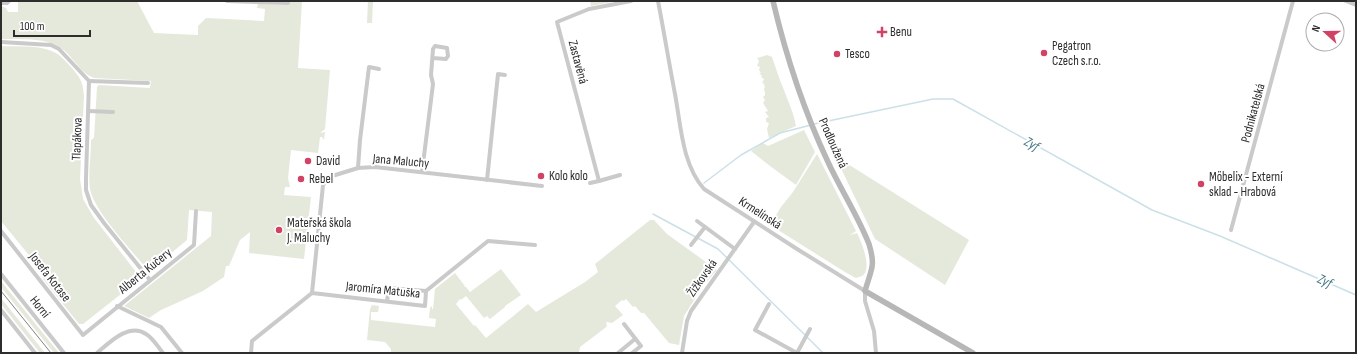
<svg xmlns="http://www.w3.org/2000/svg" width="1357" height="354" font-family="'Sofia Sans Condensed',sans-serif">
  <rect width="100%" height="100%" fill="#fff"/>
  <g fill="#e5e9dc">
    <path d="M18,1H137L154,33L198,35V26L206,18L264,21L265,9L257,8V7L258,4L289,5V1H302L298,68L330,70L325,129L320,133L325,132L324,140L322,137H320L318,153L291,150L288,178L290,187H285L284,195L311,197L304,259L249,253L250,232L240,240L229,266H226L224,277L203,291L161,310L149,318L124,306L211,236L212,212L189,210L187,240L152,269H147C132,251 94,211 90,189C88,174 91,156 91,140L94,138L97,87L99,85L150,88L151,81L94,78C82,74 75,61 67,53C50,36 23,40 1,39V6L6,8L8,12H18Z"/>
    <polygon points="368,1 373,1 372,23 367,23"/>
    <polygon points="590,1 617,1 591,6"/>
    <path d="M1,46C19,47 43,44 59,55C64,59 68,64 72,68C81,79 83,82 84,96L80,179L83,199L94,218L140,277V279L83,324H79L43,279L42,271L1,221Z"/>
    <path d="M767,55L772,57C776,68 779,79 784,90C789,104 793,111 796,126L769,138L767,129L769,123L766,122V118L769,117L765,112L768,111L763,103L765,100L763,97L765,95V92L764,90L765,86L763,85L765,84L762,83L764,79L761,77L762,76L759,73H761L759,70L760,67L757,66L759,61L757,58Z"/>
    <polygon points="804,130 815,152 796,185 770,166 751,151 763,143 768,146"/>
    <path d="M817,154L856,231L850,235L857,233C861,241 873,269 862,276C860,277 858,277 856,278L845,272L770,225L781,207L793,192Z"/>
    <polygon points="835,156 969,240 945,285 875,239"/>
    <polygon points="650,220 654,220 667,234 717,270 703,286 684,316 679,345 669,343 644,313 641,313 635,306 633,307 626,299 624,301 622,300 615,306 623,315 612,323 607,322 606,323 607,326 605,328 580,347 579,352 578,353 391,353 391,349 385,342 367,340 370,309 372,305 379,306 378,312 371,312 371,320 435,327 436,319 429,318 429,317 430,308 432,306 432,309 433,309 435,289 455,273 465,286 464,287 466,287 470,292 501,269 521,295 505,306 505,307 490,319 487,316 484,318 466,296 461,300 460,299 456,304 474,326 475,325 486,338 528,304 536,312 585,282 598,272 595,264"/>
    <polygon points="1,281 59,353 54,353 1,287"/>
    <polygon points="1,298 45,353 40,353 1,304"/>
  </g>
  <g fill="none" stroke-linecap="round" stroke-linejoin="round">
    <g stroke="#cbe0e7" stroke-width="1.5">
      <polyline points="814,124 933,99 953,99 1152,210 1220,236 1356,295"/>
      <polyline points="704,183 741,155 780,133 811,125"/>
      <polyline points="653,214 718,249 805,335"/>
      <polyline points="807,337 823,353"/>
    </g>
    <g stroke="#cacaca" stroke-width="4">
      <polyline points="227,1 288,3"/>
      <path d="M658,1C664,32 669,63 675,94C681,126 682,164 704,189L797,249L865,291V301L874,331L876,353"/>
      <polyline points="1346,1 1356,5"/>
      <polyline points="1,3 7,3 9,1"/>
      <polyline points="1,42 51,45 59,49 89,81 86,178 86,190 91,205 104,223 150,280"/>
      <polyline points="89,81 148,83"/>
      <polyline points="88,111 113,112"/>
      <polyline points="358,168 360,140 369,67 379,69"/>
      <polyline points="422,172 433,84 431,75 433,49 435,46 447,48 448,56 446,59 433,58"/>
      <polyline points="620,175 599,181 557,22 589,9 631,1"/>
      <polyline points="487,180 498,74 505,75"/>
      <polyline points="590,183 599,181"/>
      <polyline points="697,221 735,249"/>
      <polyline points="1231,230 1293,1"/>
      <polyline points="1,231 83,335 194,245 196,211"/>
      <polyline points="691,245 705,227"/>
      <polyline points="1,274 64,353"/>
      <polyline points="312,293 323,185 329,177 358,168 375,167 542,186"/>
      <polyline points="387,301 389,288 426,291"/>
      <polyline points="769,304 755,330 797,353"/>
      <polyline points="117,306 161,327 182,353"/>
      <polyline points="1,310 35,353"/>
      <polyline points="624,324 641,346 632,353"/>
      <path d="M97,353C109,343 129,322 146,334C153,338 158,347 163,353"/>
      <polyline points="251,353 252,341 312,293 425,306 426,291 488,241 535,245"/>
      <polyline points="618,353 635,339"/>
      <polyline points="682,353 687,321 691,311 754,222"/>
      <polyline points="797,353 810,329"/>
    </g>
    <path stroke="#b7b7b7" stroke-width="5.5" d="M773,1C786,56 804,111 828,162C841,190 858,216 869,244C876,267 871,269 865,291L973,353"/>
    <polyline stroke="#828282" stroke-width="1" points="1,291 51,353"/>
  </g>
  <g fill="#d04365" stroke="#fff" stroke-width="1.5">
    <path d="M880 26h4v4h4v4h-4v4h-4v-4h-4v-4h4z"/>
    <circle cx="1044" cy="53" r="4"/>
    <circle cx="837" cy="54" r="4"/>
    <circle cx="308" cy="161" r="4"/>
    <circle cx="541" cy="176" r="4"/>
    <circle cx="301" cy="179" r="4"/>
    <circle cx="1201" cy="184" r="4"/>
    <circle cx="279" cy="230" r="4"/>
  </g>
  <g text-anchor="middle" dominant-baseline="central" stroke-width="4" stroke-linejoin="round" paint-order="stroke">
    <g font-size="13" fill="#2d2d2d" stroke="#fff" text-anchor="start">
      <text x="890" y="32">Benu</text>
      <text x="1052" y="46">Pegatron<tspan x="1052" dy="15">Czech s.r.o.</tspan></text>
      <text x="845" y="54">Tesco</text>
      <text x="316" y="161">David</text>
      <text x="549" y="176">Kolo kolo</text>
      <text x="1209" y="177">Möbelix - Externí<tspan x="1209" dy="15">sklad - Hrabová</tspan></text>
      <text x="309" y="179">Rebel</text>
      <text x="287" y="223">Mateřská škola<tspan x="287" dy="15">J. Maluchy</tspan></text>
    </g>
    <g font-size="13" fill="#2d2d2d" stroke="#fff">
      <text transform="translate(578 62) rotate(75)">Zastavěná</text>
      <text transform="translate(1253 113) rotate(-75)">Podnikatelská</text>
      <text transform="translate(77 139) rotate(-88)">Tlapákova</text>
      <text transform="translate(833 143) rotate(66)">Prodloužená</text>
      <text transform="translate(401 161) rotate(5)">Jana Maluchy</text>
      <text transform="translate(760 213) rotate(33)">Krmelínská</text>
      <text transform="translate(145 271) rotate(-39)">Alberta Kučery</text>
      <text transform="translate(50 277) rotate(52)">Josefa Kotase</text>
      <text transform="translate(702 278) rotate(-55)">Žižkovská</text>
      <text transform="translate(383 290) rotate(6)">Jaromíra Matuška</text>
      <text transform="translate(40 307) rotate(51)">Horní</text>
    </g>
    <g font-size="14" font-style="italic" fill="#457785" stroke="#fff">
      <text transform="translate(1032 144) rotate(29)">Zyf</text>
      <text transform="translate(1325 281) rotate(24)">Zyf</text>
    </g>
  </g>
  <rect width="1357" height="354" fill="none" stroke="#2d2d2d" stroke-width="4"/>
  <g transform="translate(1325 32) rotate(291)"><circle r="19" fill="#ffffff" stroke="#ababab"/>
  <path d="M0-3L7 15L0 10L-7 15Z" fill="#d04365"/>
  <text y="-6" font-size="11" font-weight="bold" text-anchor="middle" fill="#2d2d2d">N</text>
  </g>
  <path d="M14 30v6h76v-6" fill="none" stroke="#2d2d2d" stroke-width="2"/>
  <text x="20" y="30" font-size="12" fill="#2d2d2d" stroke="#ffffff" stroke-width="3" paint-order="stroke">100 m</text>
</svg>
